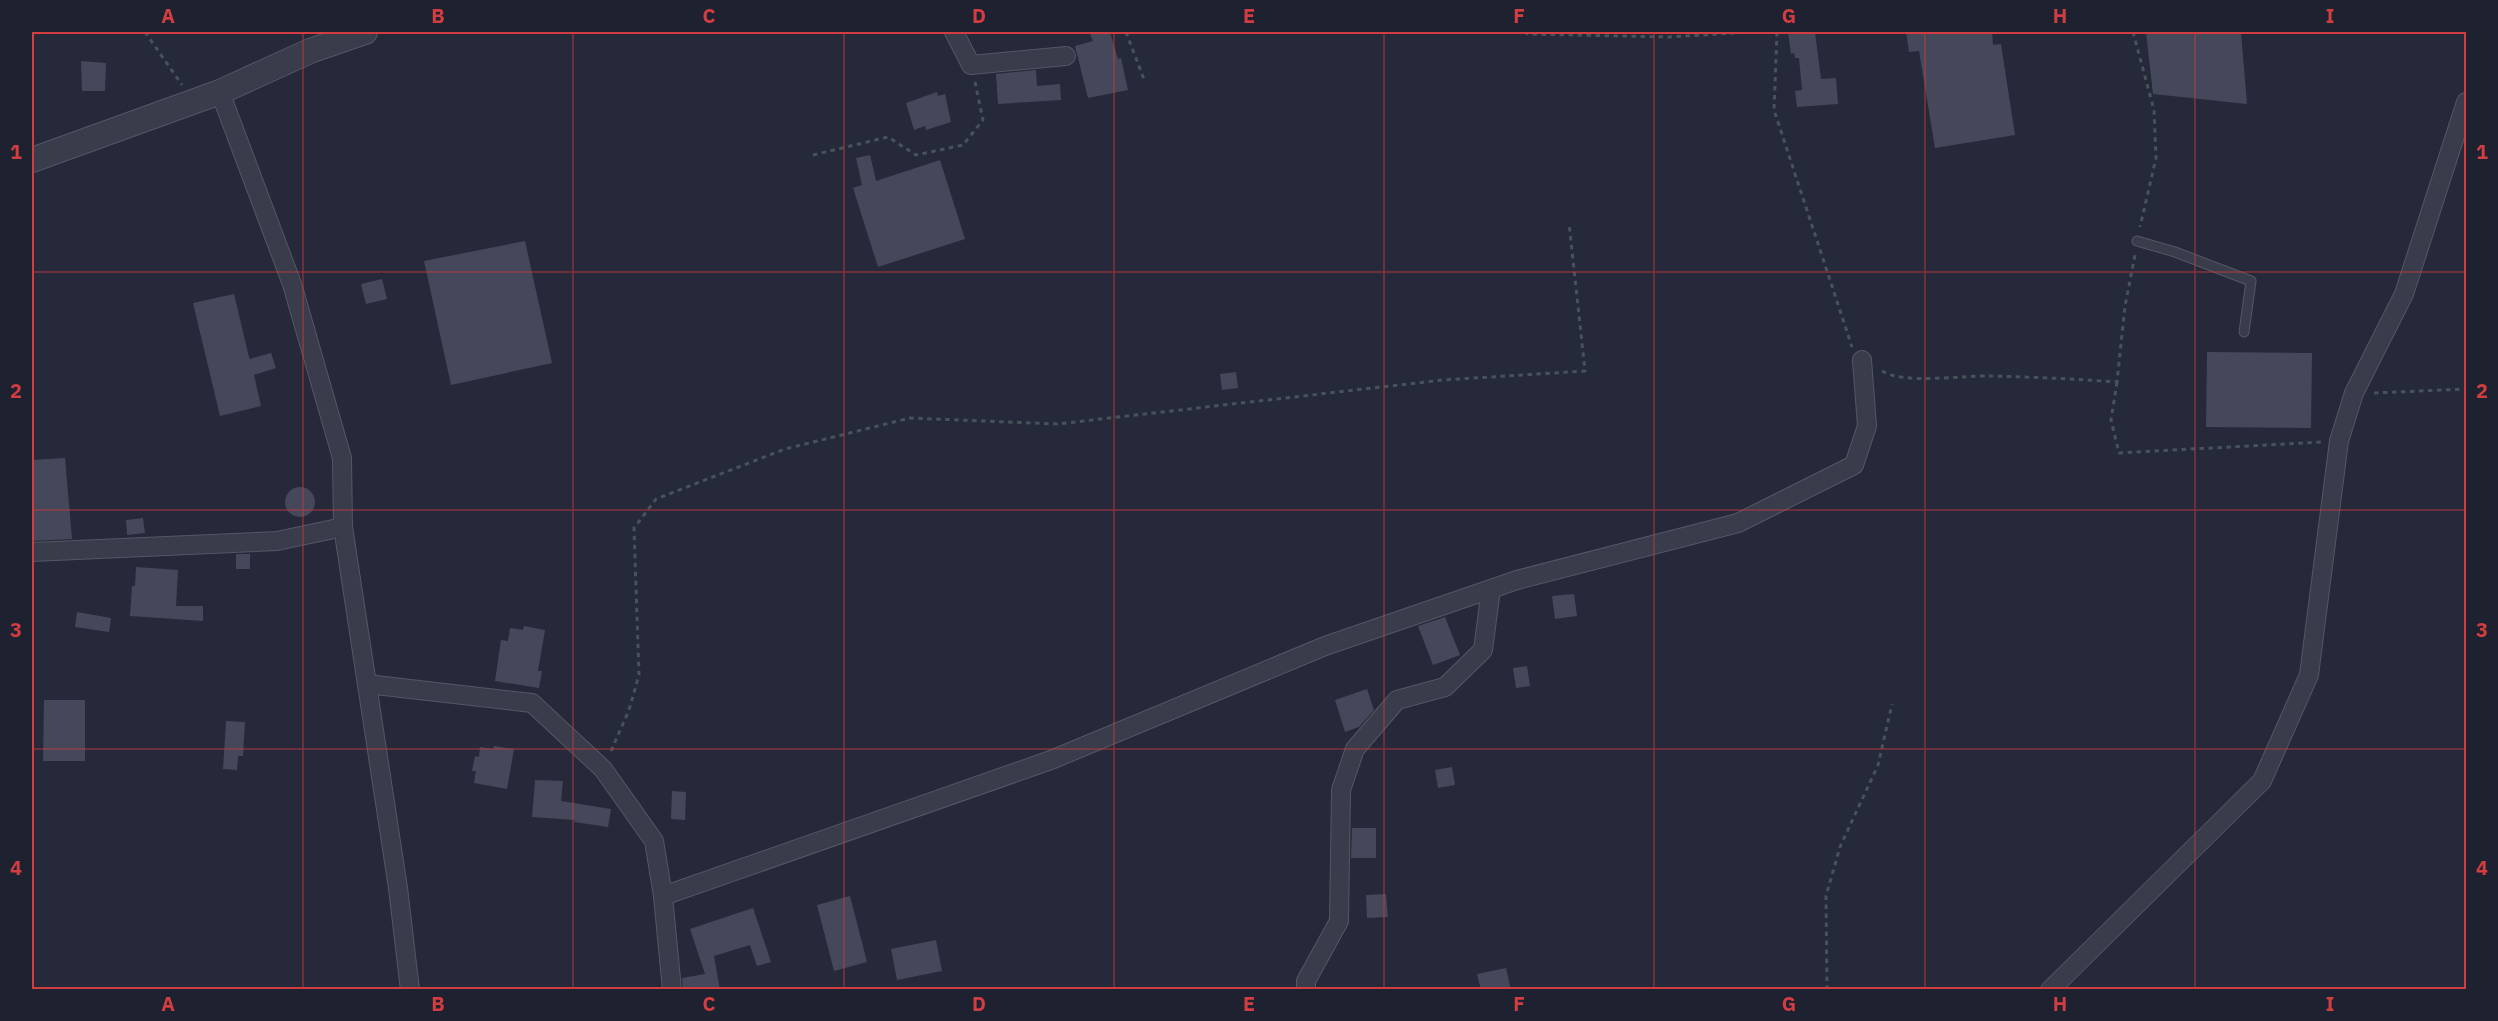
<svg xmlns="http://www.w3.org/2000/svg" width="2498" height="1021" font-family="'IBM Plex Sans',sans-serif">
  <rect width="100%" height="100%" fill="#26293a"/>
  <g fill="#45485b">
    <polygon points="1089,32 1110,32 1118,59 1121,58 1128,90 1088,98 1075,46 1093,41"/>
    <polygon points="1788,32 1815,32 1821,79 1836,78 1838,104 1797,107 1795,91 1802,90 1799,58 1795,58 1794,53 1791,54"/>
    <polygon points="1906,32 1992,32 1993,45 2001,44 2015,135 1935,148 1919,51 1909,52"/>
    <polygon points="2146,32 2241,32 2247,104 2153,94"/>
    <polygon points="81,61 106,63 105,91 82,91"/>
    <polygon points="1036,70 1037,86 1060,84 1061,100 998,104 996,74"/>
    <polygon points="937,92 938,96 945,94 951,122 926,130 925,126 914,130 906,103"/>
    <polygon points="870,155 876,181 940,160 965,239 878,267 853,188 862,185 856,158"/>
    <polygon points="525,241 552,363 451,385 424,261"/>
    <polygon points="382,279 387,299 366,304 361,284"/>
    <polygon points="234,294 249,357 250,359 271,353 276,368 254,375 261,406 220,416 193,303"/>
    <polygon points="2207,352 2312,353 2311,428 2206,427"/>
    <polygon points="1236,372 1238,388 1222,390 1220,374"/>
    <polygon points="65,458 72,539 32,541 32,460"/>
    <circle cx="300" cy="502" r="15"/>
    <polygon points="143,518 145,533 127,535 126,520"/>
    <rect x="236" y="554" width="14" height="15"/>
    <polygon points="136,567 178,570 176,606 203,606 203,621 130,616 132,586 135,586"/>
    <polygon points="1574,594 1577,616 1555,619 1552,596"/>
    <polygon points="77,612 111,618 109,632 75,627"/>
    <polygon points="1445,617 1460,655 1433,665 1418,626"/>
    <polygon points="524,626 545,630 538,671 542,671 539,688 495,681 501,640 508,641 510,628 523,630"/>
    <polygon points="1527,666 1530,686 1516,688 1513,668"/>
    <polygon points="1367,689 1374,710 1359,727 1345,732 1335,700"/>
    <polygon points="44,700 85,700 85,761 43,761"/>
    <polygon points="226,721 245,722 243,756 238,756 237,770 223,769"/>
    <polygon points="494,746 514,749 507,789 474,783 476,771 472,771 475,756 479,757 480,747 493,749"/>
    <polygon points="1452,767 1455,785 1438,788 1435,770"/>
    <polygon points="535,780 563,781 561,801 611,809 608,827 574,822 575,820 532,817"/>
    <polygon points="672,791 686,792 685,820 671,819"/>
    <polygon points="1352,828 1376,828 1376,858 1351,858"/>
    <polygon points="1386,894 1388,917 1367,918 1366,895"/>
    <polygon points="850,896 867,962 834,971 817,905"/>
    <polygon points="753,908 771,962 757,966 750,945 714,956 720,990 683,990 682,978 705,974 690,929"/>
    <polygon points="936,940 942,971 897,980 891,949"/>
    <polygon points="1506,968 1511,990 1481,990 1477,974"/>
  </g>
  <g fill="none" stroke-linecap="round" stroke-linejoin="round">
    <g stroke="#545765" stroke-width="11">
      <polyline id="service" points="2137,241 2175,252 2251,281 2244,332"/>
    </g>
    <g stroke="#545765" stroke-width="20">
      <g id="minor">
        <polyline points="954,32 971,65 1066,56"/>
        <polyline points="220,92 292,284 342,458 343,527 398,888 410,990"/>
        <polyline points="32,552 277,541 343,527"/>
        <polyline points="367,684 532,703 603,769 654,841 663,896"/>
        <polyline points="672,990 663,896 1051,760 1325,646 1517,580 1738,523 1854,465 1867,426 1862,360"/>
        <polyline points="1306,990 1306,981 1339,921 1341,790 1355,749 1397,700 1445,687 1483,650 1491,589"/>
        <polyline points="2050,990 2262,781 2309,675 2339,441 2354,393 2404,294 2466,102"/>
      </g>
    </g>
    <g stroke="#545765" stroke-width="26">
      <polyline id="tertiary" points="32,160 220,92 310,51 365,32"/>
    </g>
    <g stroke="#47535a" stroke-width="3" stroke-dasharray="4.5 4.5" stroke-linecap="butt">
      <polyline points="145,32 182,85"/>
      <polyline points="1126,32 1145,82"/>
      <polyline points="1524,32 1528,34 1669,37 1752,32"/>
      <polyline points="1777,32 1774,110 1852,347"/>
      <polyline points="2133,32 2154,110 2156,158 2140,227"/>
      <polyline points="813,155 888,137 916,155 963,145 983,120 975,82"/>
      <path d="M1882,371C1905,385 1963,375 1992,376C2033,377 2075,379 2117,382L2125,306L2135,255"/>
      <polyline points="2117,382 2111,420 2119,453 2321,442"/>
      <polyline points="2374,393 2466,389"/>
      <polyline points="611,751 629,710 639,675 634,528 656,499 785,449 910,418 1057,424 1443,380 1585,371 1569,223"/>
      <polyline points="1827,990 1826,896 1840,847 1878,765 1892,704"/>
    </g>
    <use href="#service" stroke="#393c4a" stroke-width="9"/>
    <use href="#minor" stroke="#393c4a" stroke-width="18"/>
    <use href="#tertiary" stroke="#393c4a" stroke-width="24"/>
  </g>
  <path fill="none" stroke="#d13d40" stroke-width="1.5" stroke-opacity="0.55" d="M303,32V990M573,32V990M844,32V990M1114,32V990M1384,32V990M1654,32V990M1925,32V990M2195,32V990M32,272H2466M32,510H2466M32,749H2466"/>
  <rect width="2498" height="1021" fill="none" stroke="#1e212f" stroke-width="66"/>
  <rect x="33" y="33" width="2432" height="955" fill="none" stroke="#d13d40" stroke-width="2"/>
  <g font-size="20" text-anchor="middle" font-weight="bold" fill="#d13d40">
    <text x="168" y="23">A</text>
    <text x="438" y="23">B</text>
    <text x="709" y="23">C</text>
    <text x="979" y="23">D</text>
    <text x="1249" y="23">E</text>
    <text x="1519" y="23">F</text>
    <text x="1789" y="23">G</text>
    <text x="2060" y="23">H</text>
    <text x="2330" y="23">I</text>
    <text x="16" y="159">1</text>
    <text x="2482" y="159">1</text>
    <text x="16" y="398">2</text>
    <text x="2482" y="398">2</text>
    <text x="16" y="637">3</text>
    <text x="2482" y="637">3</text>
    <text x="16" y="875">4</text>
    <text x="2482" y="875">4</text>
    <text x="168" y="1011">A</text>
    <text x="438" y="1011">B</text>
    <text x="709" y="1011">C</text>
    <text x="979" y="1011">D</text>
    <text x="1249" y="1011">E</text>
    <text x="1519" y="1011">F</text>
    <text x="1789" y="1011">G</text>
    <text x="2060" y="1011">H</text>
    <text x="2330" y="1011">I</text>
  </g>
</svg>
